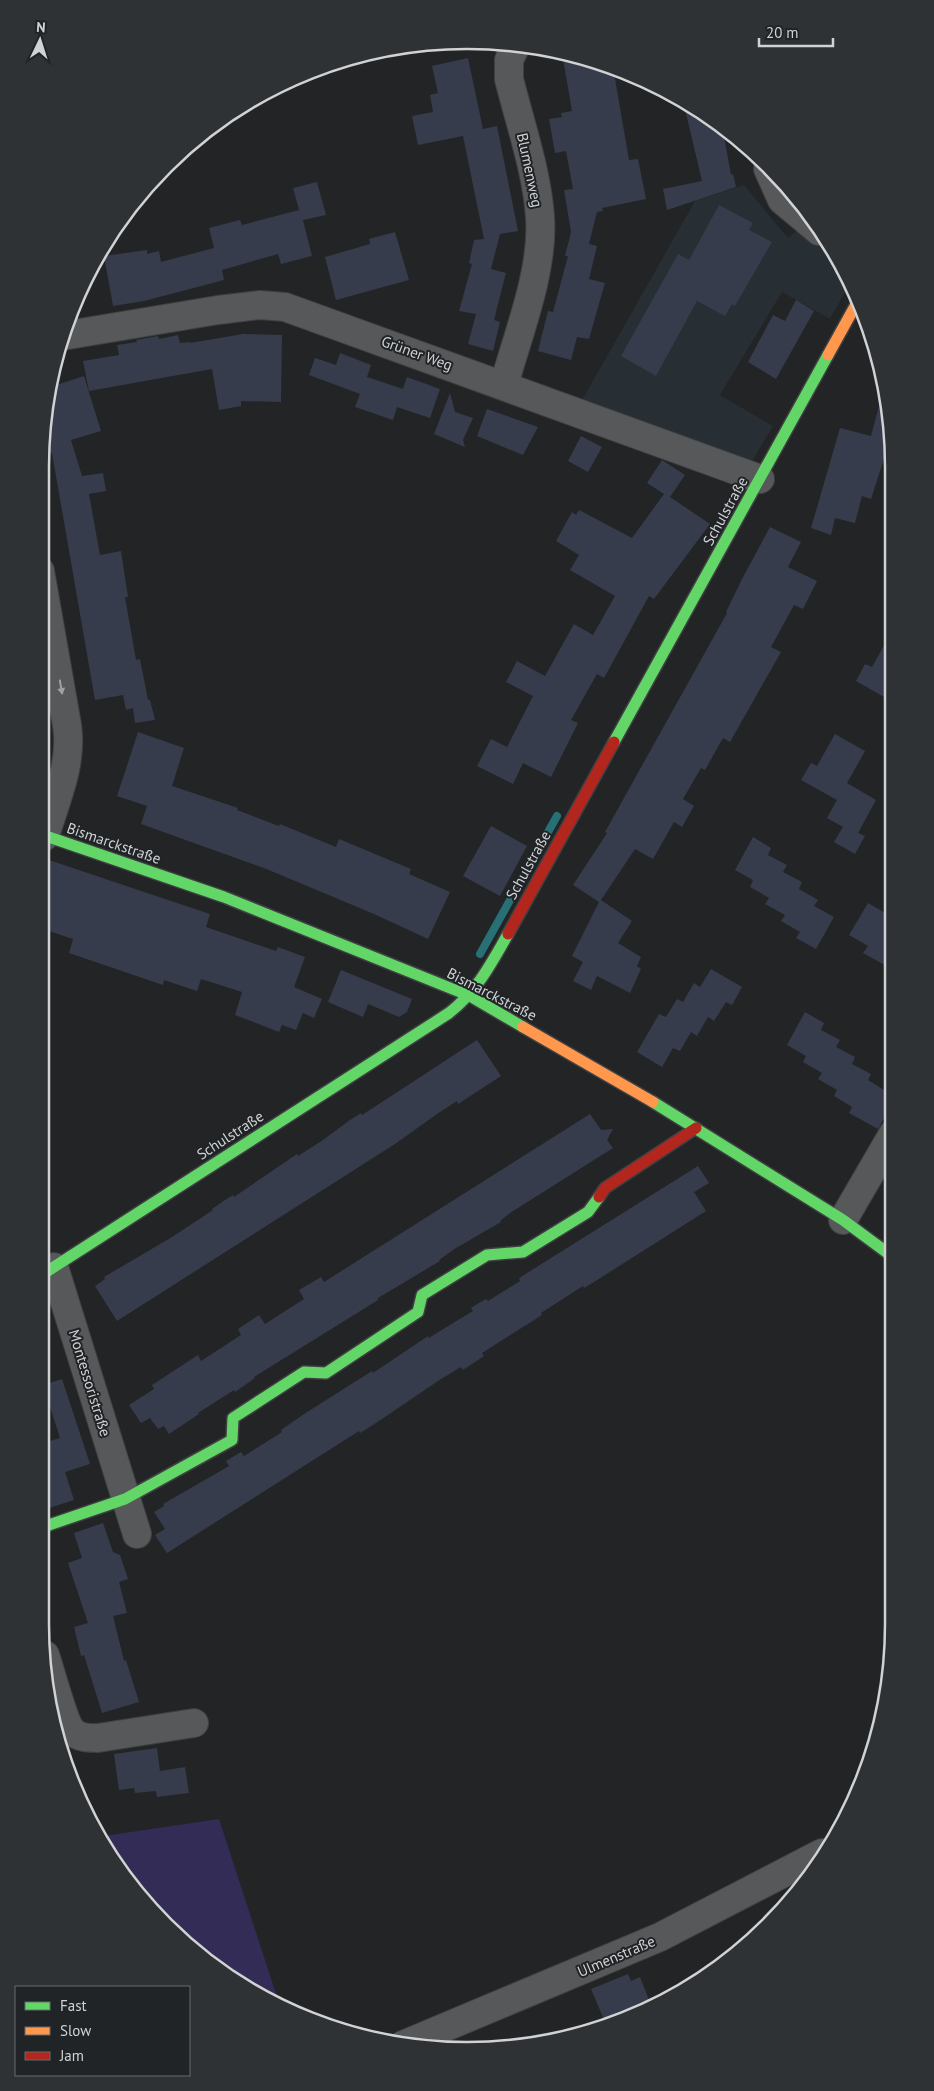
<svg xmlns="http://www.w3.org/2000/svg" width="934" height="2091" font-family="'PT Sans',sans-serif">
  <rect width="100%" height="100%" fill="#222426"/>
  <polygon fill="#272e34" points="744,185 788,238 800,228 826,243 850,283 830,319 782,292 720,395 773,426 753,460 742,461 582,400 695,201"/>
  <polygon fill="#322c56" points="219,1819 279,2003 253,1994 146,1905 97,1837"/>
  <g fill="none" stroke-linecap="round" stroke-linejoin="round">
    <polyline stroke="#277076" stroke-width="8" points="480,954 557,816"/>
  </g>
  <g fill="#363c4b">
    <polygon points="562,53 605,63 613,67 629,160 638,159 646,199 602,208 603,211 597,212 589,244 597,246 589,279 605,283 589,339 577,337 571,360 538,351 548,311 553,312 568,256 565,256 571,232 564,190 573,189 566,151 555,153 549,119 562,117 561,113 572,111"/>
    <polygon points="468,58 483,129 497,126 518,231 500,234 491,269 506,273 494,320 500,322 493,351 468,344 476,314 459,311 472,264 469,263 474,240 484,239 463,136 418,145 412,116 433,112 430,95 438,93 432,66"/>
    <polygon points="684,105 722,125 731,175 733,174 736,187 667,210 663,189 702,181"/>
    <polygon points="317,182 326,215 303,220 312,256 281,264 278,254 222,270 224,280 144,301 113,306 104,256 147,250 147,254 159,251 161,262 214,248 209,228 240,220 242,225 299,210 293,188"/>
    <polygon points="719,205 753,223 749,230 772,242 735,306 732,304 725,316 697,301 656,376 621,356 678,254 689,260"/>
    <polygon points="395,232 409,280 336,300 325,257 370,244 369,239"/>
    <polygon points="796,300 814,311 776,379 748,362 773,315 785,321"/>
    <polygon points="243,334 282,335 281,402 241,401 241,406 219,410 212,369 89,391 83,361 119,355 117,345 137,342 136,340 158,336 159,339 178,335 180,343 190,342 190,343"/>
    <polygon points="340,353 371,365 367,377 403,389 407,377 440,389 430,418 397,407 393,420 355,407 360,394 309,375 315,358 336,365"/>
    <polygon points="84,376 101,431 71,440 82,476 103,473 106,491 89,494 100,555 121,551 128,597 125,597 136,660 140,659 148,700 150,700 155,720 135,723 133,708 126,710 123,695 95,700 52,453 42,456 53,386"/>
    <polygon points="884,387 890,411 890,440 871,499 862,496 855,523 835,518 831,535 811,528 840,428 871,436"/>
    <polygon points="450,393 455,412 473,418 463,440 465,447 434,434"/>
    <polygon points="487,409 538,427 523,455 477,436"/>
    <polygon points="581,436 602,447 588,472 568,461"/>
    <polygon points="662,460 685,475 670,497 710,524 654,599 649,596 604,678 597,674 571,720 578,723 551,777 523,763 513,784 477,766 491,739 507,747 533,696 506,682 517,661 545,676 574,624 593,635 615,596 570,570 579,555 556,541 572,512 576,515 579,510 632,538 664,494 647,483"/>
    <polygon points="770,527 801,542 788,567 817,581 803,609 794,605 771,647 781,652 730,742 723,738 705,770 701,768 683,799 694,806 682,827 674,822 653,859 635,849 601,900 632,921 618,943 641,957 637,966 641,969 630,993 597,976 591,990 573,981 583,962 572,956 599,902 573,885 607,833 605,832 727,613 726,612 742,579"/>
    <polygon points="891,633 891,701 856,681 865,664 872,667"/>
    <polygon points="138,732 184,748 172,786 238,808 237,810 279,826 280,824 336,847 339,839 411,869 409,874 450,892 428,939 374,914 264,868 141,824 147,806 117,796"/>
    <polygon points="835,734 865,751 847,783 876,800 858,833 865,836 855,854 834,842 843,827 827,818 837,800 801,780 811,763 817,766"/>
    <polygon points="491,826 527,846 500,896 463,876"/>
    <polygon points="753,837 771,848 768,855 787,865 783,872 802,882 799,889 818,900 814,906 834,917 816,949 796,938 800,932 781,921 785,915 765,904 769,898 750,887 753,880 735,870"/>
    <polygon points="40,857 210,914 206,927 276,951 278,947 305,957 294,987 322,999 314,1018 303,1013 296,1030 282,1025 279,1032 235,1015 242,992 201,979 197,991 164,980 163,985 69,953 73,939 40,928"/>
    <polygon points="868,903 892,917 892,969 863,953 868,946 849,935"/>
    <polygon points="711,969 742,987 732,1005 726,1002 714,1021 708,1017 697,1036 691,1032 680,1051 673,1048 662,1067 637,1052 659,1014 666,1017 677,999 683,1002 694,983 700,987"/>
    <polygon points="341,970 412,999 407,1012 399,1017 368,1004 363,1017 328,1002"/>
    <polygon points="805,1012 824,1023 821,1030 840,1040 836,1047 855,1057 852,1064 871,1074 868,1080 892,1095 892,1104 878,1129 849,1113 852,1107 834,1096 837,1090 818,1079 822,1073 803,1062 806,1056 787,1045"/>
    <polygon points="477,1040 501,1076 458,1104 457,1101 437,1114 395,1144 117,1321 95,1286 105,1279 104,1277 172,1237 213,1210 212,1209 222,1202 233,1195 234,1197 297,1154 298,1156 323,1140 350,1120 361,1113 362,1115"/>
    <polygon points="590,1114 601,1130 613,1129 607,1140 613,1148 510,1213 500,1221 501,1222 456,1248 439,1260 440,1261 378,1298 378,1300 254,1377 255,1378 235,1392 234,1390 198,1413 199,1414 169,1434 164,1426 158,1429 150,1418 141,1423 129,1405 154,1389 152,1385 198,1355 201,1361 241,1335 238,1329 259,1315 265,1324 304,1299 299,1290 321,1277 324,1282"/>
    <polygon points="698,1166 709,1183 694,1192 706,1211 594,1282 584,1288 583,1286 541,1313 542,1315 482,1353 484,1356 463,1370 461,1367 441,1379 376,1423 360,1433 359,1431 167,1553 155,1535 165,1529 154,1512 164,1506 163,1504 229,1466 226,1461 241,1452 244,1456 282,1432 281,1430 304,1414 372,1371 373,1373 428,1336 429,1338 440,1331 473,1311 471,1308 479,1303 486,1299 488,1301 520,1281 519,1278"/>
    <polygon points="62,1379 90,1464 65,1472 74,1500 40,1511 40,1444 60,1438 43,1385"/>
    <polygon points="103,1523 113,1552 120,1555 128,1579 119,1582 127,1613 113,1616 124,1661 126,1660 139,1702 102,1713 84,1655 81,1656 74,1627 88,1623 68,1563 82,1558 74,1533"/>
    <polygon points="157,1748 160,1771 185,1767 189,1793 157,1797 156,1791 135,1793 134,1788 119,1790 114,1754"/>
    <polygon points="628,1974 631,1981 640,1977 651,2005 605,2022 591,1989"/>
  </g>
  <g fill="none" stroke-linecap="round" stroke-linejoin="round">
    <g stroke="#3f4042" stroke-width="30">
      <g id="street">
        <polyline points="768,169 782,200 819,231"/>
        <polyline points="62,336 218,310 260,305 285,307 760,479"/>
        <path d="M504,385C518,334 544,270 540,217C537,172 520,123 509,79V60L517,43"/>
        <path d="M40,571L67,725C73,763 56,799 45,836"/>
        <polyline points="843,1220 893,1134"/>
        <polyline points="54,1267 137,1534"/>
        <path d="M45,1655C50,1669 64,1723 72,1731C79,1738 88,1738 98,1738L194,1723"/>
        <polyline points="403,2045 660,1937 822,1853"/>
      </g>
    </g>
    <g stroke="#3f4042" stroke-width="14">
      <g id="fast">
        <polyline points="614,742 828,355"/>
        <polyline points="40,834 224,897 470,996 523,1027"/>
        <polyline points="653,1102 843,1220 893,1257"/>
        <path d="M40,1276L449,1013C477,991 491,964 508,934"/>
        <polyline points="40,1528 125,1499 232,1440 233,1418 304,1372 326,1373 418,1312 422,1295 487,1255 523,1252 588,1212 599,1197"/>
      </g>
    </g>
    <g stroke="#3f4042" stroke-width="14">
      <g id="slow">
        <polyline points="828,355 859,299"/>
        <polyline points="523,1027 653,1102"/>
      </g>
    </g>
    <g stroke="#3f4042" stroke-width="14">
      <g id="jam">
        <polyline points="508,934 614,742"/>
        <polyline points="599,1197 605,1188 696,1128"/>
      </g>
    </g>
    <use href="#street" stroke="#57585a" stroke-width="28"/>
    <use href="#fast" stroke="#63d668" stroke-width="11"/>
    <use href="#slow" stroke="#ff974d" stroke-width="11"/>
    <use href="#jam" stroke="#b3261e" stroke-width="11"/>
  </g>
  <defs><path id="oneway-solid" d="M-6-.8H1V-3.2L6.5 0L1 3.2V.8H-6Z" transform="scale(1.25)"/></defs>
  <use fill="#a0a1a3" href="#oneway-solid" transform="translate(61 687) rotate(80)"/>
  <g text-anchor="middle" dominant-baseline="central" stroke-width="4" stroke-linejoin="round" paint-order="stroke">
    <g font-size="15" fill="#d0d2d4" stroke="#212427">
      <text transform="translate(530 170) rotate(78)">Blumenweg</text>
      <text transform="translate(417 353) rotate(20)">Grüner Weg</text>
      <text transform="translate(725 511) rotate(-61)">Schulstraße</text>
      <text transform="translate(114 843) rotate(19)">Bismarckstraße</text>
      <text transform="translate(528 865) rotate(-61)">Schulstraße</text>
      <text transform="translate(492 994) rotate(27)">Bismarckstraße</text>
      <text transform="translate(230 1135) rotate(-33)">Schulstraße</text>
      <text transform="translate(90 1383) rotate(73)">Montessoristraße</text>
      <text transform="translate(616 1956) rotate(-23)">Ulmenstraße</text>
    </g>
  </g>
  <path d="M0 0H934V2091H0ZM467 49H467A418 418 0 0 1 885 467V1624A418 418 0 0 1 467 2042H467A418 418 0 0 1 49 1624V467A418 418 0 0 1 467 49Z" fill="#2f3235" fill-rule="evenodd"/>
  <path fill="none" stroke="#d0d2d4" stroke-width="2.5" d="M467 49H467A418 418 0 0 1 885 467V1624A418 418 0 0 1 467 2042H467A418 418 0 0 1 49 1624V467A418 418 0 0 1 467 49Z"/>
  <rect x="15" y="1986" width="175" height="90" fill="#212427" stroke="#676a6c"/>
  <rect x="25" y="2002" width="25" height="8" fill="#63d668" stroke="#676a6c"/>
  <text x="60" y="2011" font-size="15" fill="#d0d2d4">Fast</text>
  <rect x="25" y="2027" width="25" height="8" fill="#ff974d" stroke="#676a6c"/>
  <text x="60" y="2036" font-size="15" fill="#d0d2d4">Slow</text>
  <rect x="25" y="2052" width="25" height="8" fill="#b3261e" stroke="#676a6c"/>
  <text x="60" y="2061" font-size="15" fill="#d0d2d4">Jam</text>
  <g transform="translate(40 40) rotate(4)" stroke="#212427" stroke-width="4" paint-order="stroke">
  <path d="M0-4L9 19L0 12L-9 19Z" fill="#d0d2d4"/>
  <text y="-8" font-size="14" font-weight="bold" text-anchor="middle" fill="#d0d2d4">N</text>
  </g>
  <path d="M759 38v8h74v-8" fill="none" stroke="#d0d2d4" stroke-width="2.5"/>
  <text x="766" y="38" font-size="15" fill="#d0d2d4" stroke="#212427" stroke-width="4" paint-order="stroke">20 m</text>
</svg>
